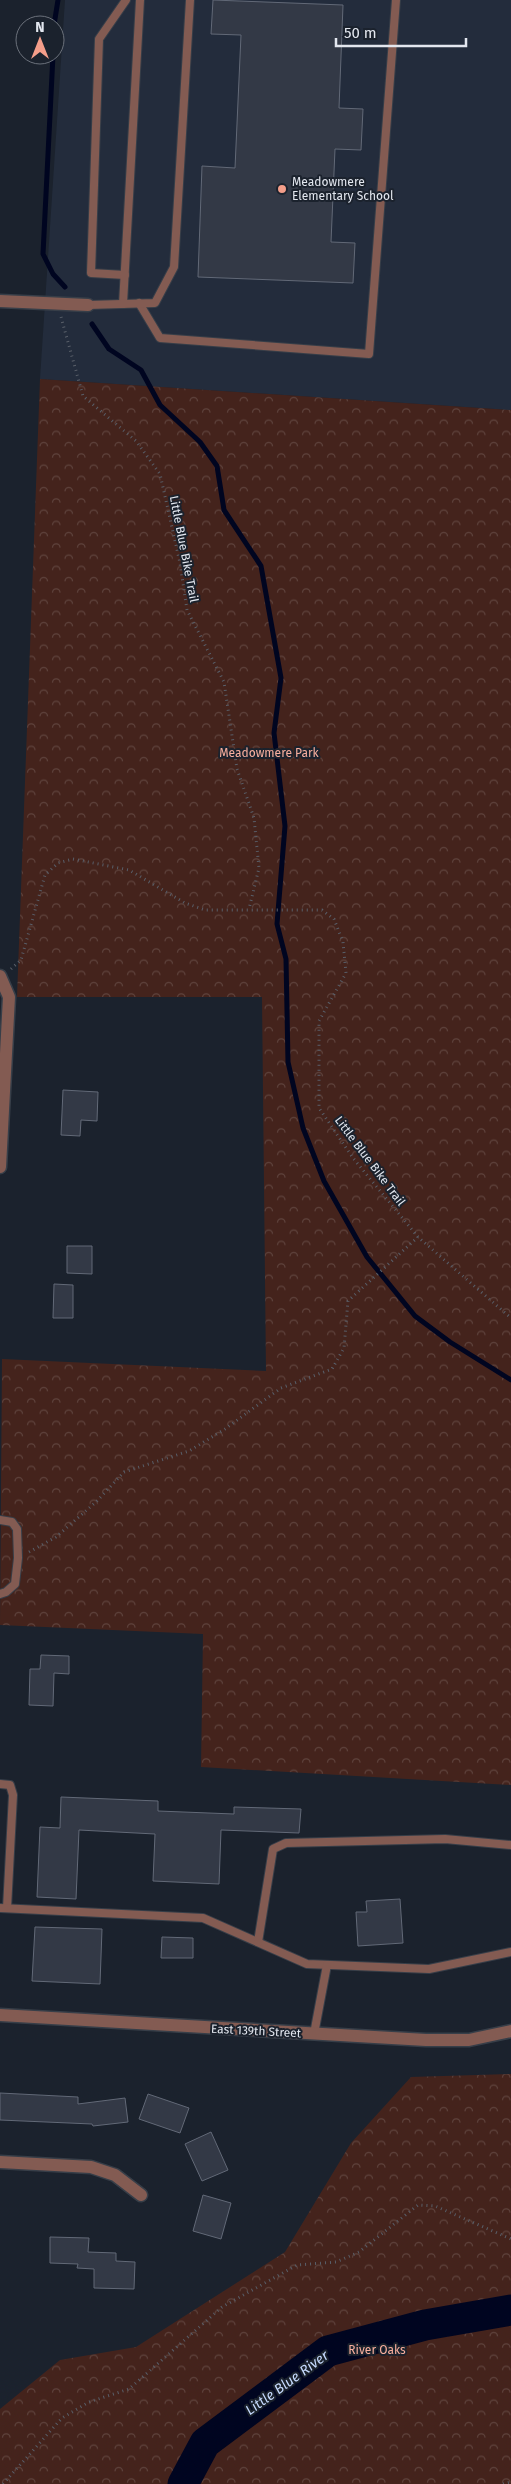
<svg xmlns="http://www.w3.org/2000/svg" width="511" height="2484" font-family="'Fira Sans',sans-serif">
  <defs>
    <pattern id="park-crowns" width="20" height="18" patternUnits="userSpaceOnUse" patternTransform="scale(1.25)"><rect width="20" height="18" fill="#44231c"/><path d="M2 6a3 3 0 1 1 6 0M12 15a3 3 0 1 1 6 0" fill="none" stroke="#5f433d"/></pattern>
  </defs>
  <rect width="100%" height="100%" fill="#1b222d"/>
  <polygon fill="#232c3c" points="65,0 511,0 511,410 40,379"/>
  <g fill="url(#park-crowns)">
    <polygon points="40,379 511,410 511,1785 201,1767 203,1634 0,1625 2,1359 266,1371 262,997 17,997"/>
    <polygon points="511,2074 511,2484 0,2484 0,2409 60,2360 136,2347 285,2252 351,2143 411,2077"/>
  </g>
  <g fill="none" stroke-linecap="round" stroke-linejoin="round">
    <g stroke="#000520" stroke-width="5">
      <polyline points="54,25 58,0"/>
      <polyline points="53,55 43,254 53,274 65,287"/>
      <polyline points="92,324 109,349 141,370 160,405 200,442 217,466 224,510 261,566 281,678 274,733 285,826 277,924 286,959 288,1062 303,1128 324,1181 367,1257 415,1316 450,1342 511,1380"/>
    </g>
    <polyline stroke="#000520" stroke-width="31" points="183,2484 205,2443 328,2351 425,2325 511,2310"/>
  </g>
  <g fill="#333946" stroke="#626977">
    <polygon points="213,0 343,5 339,108 363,109 361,150 335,149 331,242 355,243 353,283 198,277 202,166 235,168 241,35 211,34"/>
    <polygon points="63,1090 98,1092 97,1121 81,1120 80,1136 61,1135"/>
    <polygon points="67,1246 92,1246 92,1274 67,1273"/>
    <polygon points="54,1284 73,1285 73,1318 53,1318"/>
    <polygon points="41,1655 69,1656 69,1674 54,1673 53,1706 29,1705 30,1669 40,1669"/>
    <polygon points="61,1797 158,1801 158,1811 234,1814 234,1807 301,1809 299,1833 221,1830 219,1884 153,1881 155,1834 79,1830 76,1899 37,1897 40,1827 60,1828"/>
    <polygon points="400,1899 403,1943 358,1946 356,1912 367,1912 366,1901"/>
    <polygon points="35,1927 102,1929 100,1984 32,1981"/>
    <polygon points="162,1937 193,1938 193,1958 161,1958"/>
    <polygon points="0,2093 78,2097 78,2104 125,2098 128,2122 93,2126 92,2124 0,2120"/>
    <polygon points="148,2094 189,2108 180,2133 139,2119"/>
    <polygon points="211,2132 228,2170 202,2181 185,2144"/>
    <polygon points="203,2195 231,2203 221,2239 193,2231"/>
    <polygon points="50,2237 89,2238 88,2252 116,2253 116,2261 135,2262 134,2289 94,2288 94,2269 77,2268 78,2264 50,2263"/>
  </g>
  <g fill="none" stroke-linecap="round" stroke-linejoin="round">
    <g stroke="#373e48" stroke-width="10">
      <g id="service">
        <polyline points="125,275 91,273 99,39 126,0"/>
        <polyline points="139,303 160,338 369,354 396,0"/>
        <polyline points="123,304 140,0"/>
        <polyline points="88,305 155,303 174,267 190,0"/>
        <polyline points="0,1520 12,1522 17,1529 18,1558 15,1584 6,1592 0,1594"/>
        <polyline points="0,1784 10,1785 13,1795 7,1908"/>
        <polyline points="0,1908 203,1918 307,1964 429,1969 511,1952"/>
        <polyline points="258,1942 273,1849 286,1843 445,1839 511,1845"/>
        <polyline points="314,2034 327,1965"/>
      </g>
    </g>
    <g stroke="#373e48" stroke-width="15">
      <g id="minor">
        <polyline points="0,301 88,305"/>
        <polyline points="0,976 9,997 0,1167"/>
        <polyline points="0,2162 91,2167 115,2175 141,2195"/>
      </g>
    </g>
    <g stroke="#373e48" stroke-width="15">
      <polyline id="tertiary" points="0,2015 426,2040 469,2040 511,2031"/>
    </g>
    <g stroke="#595f69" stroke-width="3" stroke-dasharray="1 4" stroke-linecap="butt">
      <polyline points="61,317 83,396 136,441 160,474 180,563 187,610 224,682 237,769 254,818 259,868 249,909"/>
      <polyline points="11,969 21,960 45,875 58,863 73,859 129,870 185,903 205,910 322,910 334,919 343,942 346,973 319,1021 319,1108 353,1158 418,1237 511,1318"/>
      <polyline points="29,1552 56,1537 96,1502 124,1472 189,1451 225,1429 281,1388 332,1369 344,1348 348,1301 418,1237"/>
      <polyline points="3,2484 62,2418 89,2402 129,2389 222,2307 297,2265 336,2262 359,2252 418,2205 435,2206 511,2239"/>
      <polyline points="503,2484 511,2482"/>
    </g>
    <use href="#service" stroke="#835b52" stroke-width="8"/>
    <use href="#minor" stroke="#835b52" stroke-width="12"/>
    <use href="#tertiary" stroke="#835b52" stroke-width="12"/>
  </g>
  <circle fill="#f49e8a" stroke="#1b222d" stroke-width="2" cx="282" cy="189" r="5"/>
  <g text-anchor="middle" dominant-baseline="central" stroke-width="4" stroke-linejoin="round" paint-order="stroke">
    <g font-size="12" fill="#e3e7ef" stroke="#1b222d" text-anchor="start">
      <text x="292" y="182">Meadowmere<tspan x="292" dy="14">Elementary School</tspan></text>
    </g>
    <g font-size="12" fill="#e3e7ef" stroke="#1b222d">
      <text transform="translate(184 549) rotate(79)">Little Blue Bike Trail</text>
      <text transform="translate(370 1161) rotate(53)">Little Blue Bike Trail</text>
      <text transform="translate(256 2031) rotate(3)">East 139th Street</text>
    </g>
    <g font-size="12" fill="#f9af9e" stroke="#1b222d">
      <text x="269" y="753">Meadowmere Park</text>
      <text x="377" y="2350">River Oaks</text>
    </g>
    <g font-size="14" font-style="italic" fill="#c6dafe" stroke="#1b222d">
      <text transform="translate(287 2383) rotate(-36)">Little Blue River</text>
    </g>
  </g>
  <g transform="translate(40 40)"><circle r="24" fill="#1b222d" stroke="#6b717b"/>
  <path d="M0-4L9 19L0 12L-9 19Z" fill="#f49e8a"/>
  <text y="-8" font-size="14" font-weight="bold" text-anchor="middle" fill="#e3e7ef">N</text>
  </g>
  <path d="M336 38v8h130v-8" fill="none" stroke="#e3e7ef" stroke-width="2.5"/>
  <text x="344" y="38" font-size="15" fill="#e3e7ef" stroke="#1b222d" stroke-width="4" paint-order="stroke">50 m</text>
</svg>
